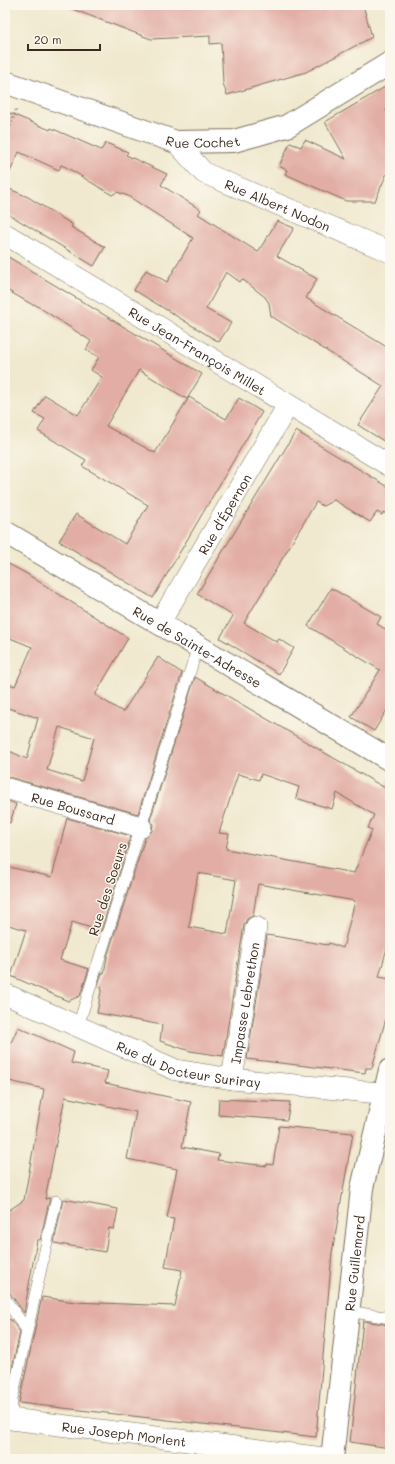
<svg xmlns="http://www.w3.org/2000/svg" width="395" height="1464" font-family="Mali,sans-serif">
  <rect width="100%" height="100%" fill="#fbf7ec"/>
  <filter id="ink" filterUnits="userSpaceOnUse"><feTurbulence type="fractalNoise" baseFrequency=".025" numOctaves="2"/><feDisplacementMap in="SourceGraphic" scale="8" xChannelSelector="R" yChannelSelector="G"/><feConvolveMatrix kernelMatrix="1 2 1 2 8 2 1 2 1" color-interpolation-filters="sRGB"/></filter>
  <filter id="wash" filterUnits="userSpaceOnUse"><feTurbulence type="fractalNoise" baseFrequency=".012" numOctaves="4" result="noise"/><feDisplacementMap in="SourceGraphic" scale="16" xChannelSelector="R" yChannelSelector="G"/><feGaussianBlur stdDeviation="0.9" result="paint"/><feColorMatrix in="noise" values="0 0 0 0 0 0 0 0 0 0 0 0 0 0 0 0 0 1.4 0 .05"/><feComposite in="paint" operator="in"/></filter>
  <g filter="url(#wash)">
    <rect width="100%" height="100%" fill="#f0e9cf"/>
    <g id="blocks">
      <g fill="#e2ada4" fill-rule="evenodd">
        <polygon points="67,5 363,5 372,37 306,72 227,95 223,83 221,43 210,44 210,36 151,39 67,7"/>
        <polygon points="390,84 390,107 386,110 390,118 390,166 375,201 346,201 285,174 287,170 279,166 290,143 301,147 305,140 346,159 325,122"/>
        <polygon points="5,111 50,130 51,128 101,150 106,143 128,152 126,155 167,174 161,185 201,210 198,214 258,252 277,221 294,228 277,256 317,279 306,298 390,349 390,445 358,425 383,386 271,316 269,303 265,297 242,279 240,282 226,272 206,309 231,323 219,342 134,290 146,270 167,282 193,238 128,196 117,192 112,195 66,167 61,165 59,170 19,152 5,183"/>
        <polygon points="5,187 28,197 73,225 71,227 105,247 94,266 5,212"/>
        <polygon points="5,255 202,374 187,399 139,370 106,426 155,453 189,397 226,419 239,398 262,412 153,598 59,541 76,514 125,544 148,505 82,466 86,460 38,431 45,419 34,413 45,395 78,415 102,377 91,370 99,357 86,350 91,341 34,304 33,305 5,289"/>
        <polygon points="296,431 390,488 390,516 383,512 382,515 377,512 370,522 334,500 323,506 316,502 244,623 277,642 279,639 294,648 279,674 220,638 233,616 197,594"/>
        <path d="M5,562L27,574L128,638L95,695L123,712L158,657L182,673L138,814L5,776V749L27,759L38,718L5,707V683L15,686L32,647L5,636ZM59,727L94,738L82,781L47,770Z"/>
        <polygon points="331,588 381,617 377,624 390,632 390,705 374,731 351,717 380,670 308,626"/>
        <path d="M195,677L385,788L390,777V937L379,977L390,979V1004L372,1068H366L365,1073L247,1059L267,935L328,945L329,943L343,948L355,901L258,884L253,916L247,919L244,925L223,1056L190,1051L160,1041L162,1025L97,1013L102,986L97,988L102,973H104L107,957L145,838L152,831L153,824L150,820ZM238,774L259,780L261,774L299,787L296,798L332,809L337,793L374,815L368,828L372,830L354,873L226,849L229,834L219,833ZM198,873L236,880L227,934L189,927Z"/>
        <polygon points="5,800 16,804 10,823 5,822"/>
        <polygon points="67,818 131,836 101,931 72,922 60,960 89,969 80,996 68,1001 11,976 26,930 5,924 5,866 52,877"/>
        <polygon points="18,1027 74,1052 71,1063 108,1071 105,1083 191,1102 182,1147 219,1154 217,1160 267,1166 267,1164 273,1165 279,1126 353,1133 332,1253 316,1437 19,1403 42,1297 75,1302 175,1306 182,1270 165,1267 174,1219 167,1218 177,1169 127,1159 136,1112 65,1097 45,1199 50,1198 40,1240 37,1240 24,1313 5,1286 5,1213 24,1200 44,1089 5,1080 5,1056"/>
        <polygon points="219,1099 290,1102 287,1120 218,1115"/>
        <polygon points="63,1199 118,1209 114,1229 109,1228 105,1252 54,1243"/>
        <polygon points="10,1319 20,1332 5,1399 5,1323"/>
        <polygon points="363,1321 390,1325 390,1448 350,1442"/>
      </g>
    </g>
  </g>
  <g filter="url(#ink)">
    <use href="#blocks" fill-opacity="0" stroke="#7a6d5c" stroke-width="1"/>
    <g fill="none" stroke-linecap="round" stroke-linejoin="round">
      <g stroke="#7a6d5c" stroke-width="12">
        <g id="service">
          <polyline points="78,1026 198,646"/>
          <polyline points="5,1299 27,1330"/>
          <polyline points="348,1311 390,1318"/>
          <polyline points="11,1419 12,1399 56,1201"/>
        </g>
      </g>
      <g stroke="#7a6d5c" stroke-width="22">
        <g id="minor">
          <path id="s1" d="M176,142L204,173L390,252"/>
          <path id="s2" d="M5,234L390,466"/>
          <path id="s3" d="M159,624L288,405"/>
          <path id="s4" d="M5,788L141,827"/>
          <path id="s5" d="M5,994L176,1070L232,1079L390,1094"/>
          <path id="s6" d="M232,1079L256,927"/>
          <path id="s7" d="M11,1419L332,1459"/>
        </g>
      </g>
      <g stroke="#7a6d5c" stroke-width="24">
        <g id="tertiary">
          <path id="s8" d="M5,82L176,142L234,141L287,126L390,63"/>
          <path id="s9" d="M332,1459L362,1188L390,1070"/>
        </g>
      </g>
      <g stroke="#7a6d5c" stroke-width="24">
        <g id="secondary">
          <path id="s10" d="M5,532L390,760"/>
        </g>
      </g>
      <polyline stroke="#7a6d5c" stroke-width="2.5" stroke-dasharray="1 3" stroke-linecap="butt" points="5,141 16,110"/>
      <use href="#service" stroke="#fff" stroke-width="11"/>
      <use href="#minor" stroke="#fff" stroke-width="21"/>
      <use href="#tertiary" stroke="#fff" stroke-width="22"/>
      <use href="#secondary" stroke="#fff" stroke-width="22"/>
    </g>
  </g>
  <g text-anchor="middle" dominant-baseline="central" stroke-width="3" stroke-linejoin="round" paint-order="stroke">
    <g font-size="13" fill="#3b2a1e" stroke="#fbf7ec">
      <text stroke="none"><textPath href="#s8" startOffset="208">Rue Cochet</textPath></text>
      <text stroke="none"><textPath href="#s1" startOffset="122">Rue Albert Nodon</textPath></text>
      <text stroke="none"><textPath href="#s2" startOffset="225">Rue Jean-François Millet</textPath></text>
      <text stroke="none"><textPath href="#s3" startOffset="128">Rue d'Épernon</textPath></text>
      <text stroke="none"><textPath href="#s10" startOffset="224">Rue de Sainte-Adresse</textPath></text>
      <text stroke="none"><textPath href="#s4" startOffset="71">Rue Boussard</textPath></text>
      <text transform="translate(107 889) rotate(-72)">Rue des Soeurs</text>
      <text stroke="none"><textPath href="#s6" startOffset="77">Impasse Lebrethon</textPath></text>
      <text stroke="none"><textPath href="#s5" startOffset="198">Rue du Docteur Suriray</textPath></text>
      <text stroke="none"><textPath href="#s9" startOffset="197">Rue Guillemard</textPath></text>
      <text stroke="none"><textPath href="#s7" startOffset="114">Rue Joseph Morlent</textPath></text>
    </g>
  </g>
  <rect width="395" height="1464" fill="none" stroke="#fbf7ec" stroke-width="20"/>
  <path d="M28 44v6h72v-6" fill="none" stroke="#3b2a1e" stroke-width="2"/>
  <text x="34" y="44" font-size="12" fill="#3b2a1e" stroke="#fbf7ec" stroke-width="3" paint-order="stroke">20 m</text>
</svg>
